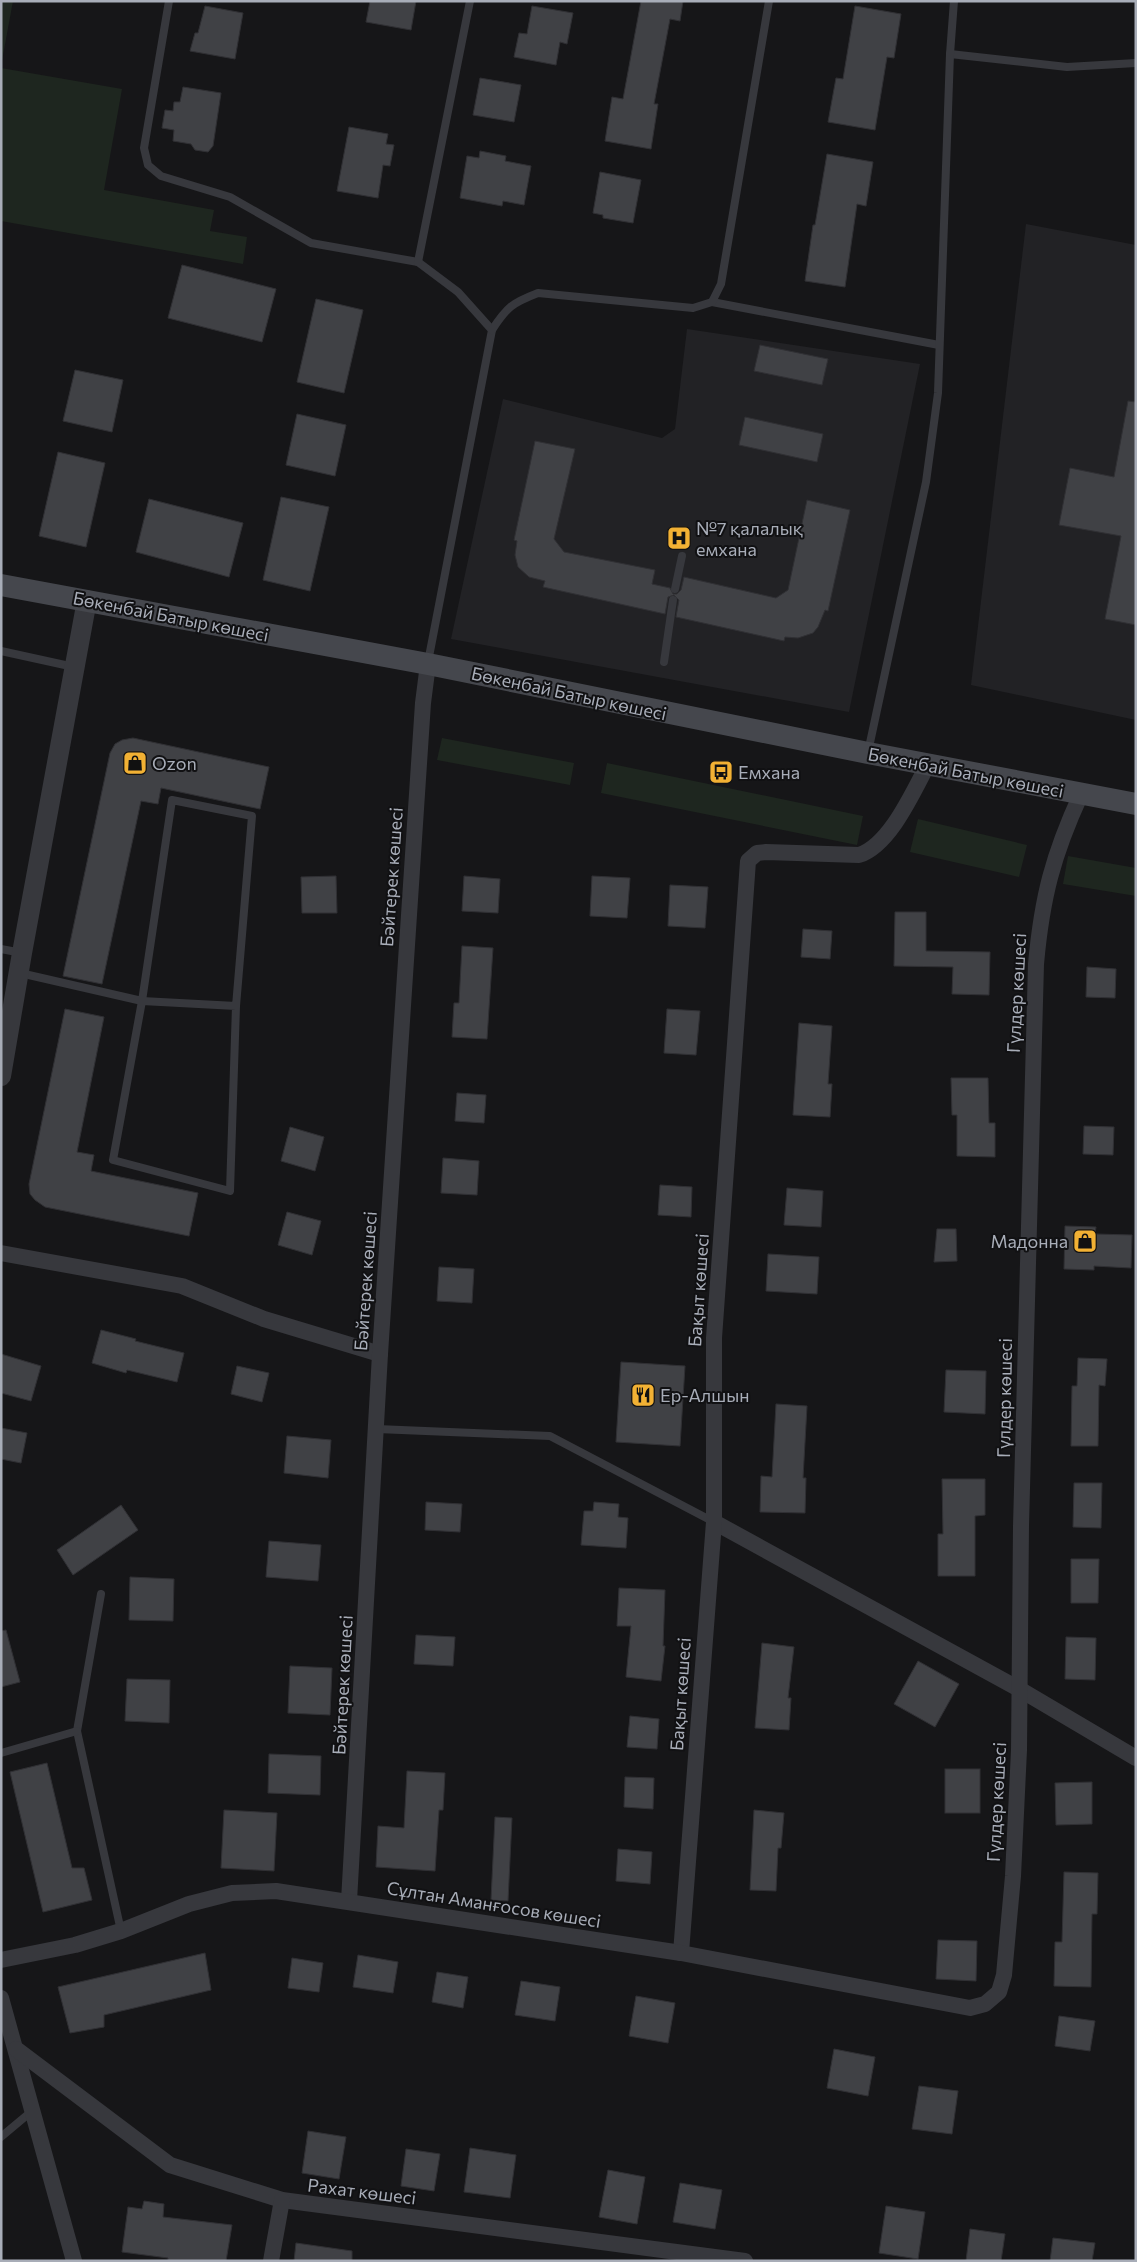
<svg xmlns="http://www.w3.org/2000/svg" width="1137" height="2262" font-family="Commissioner,sans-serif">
  <rect width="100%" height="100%" fill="#161618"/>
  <g fill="#222225">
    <polygon points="1026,224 1136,245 1136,720 971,685"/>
    <polygon points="687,329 920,364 849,712 451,639 503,399 662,438 675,429"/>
  </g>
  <g fill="#1e261f">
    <polygon points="1,1 13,1 1,66"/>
    <polygon points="1,68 122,89 104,190 214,210 210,231 247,237 243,264 1,221"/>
    <polygon points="442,738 574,763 570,785 437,760"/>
    <polygon points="607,763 863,816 857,845 601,793"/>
    <polygon points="918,819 1027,845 1019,877 910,852"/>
    <polygon points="1068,856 1136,868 1136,896 1063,884"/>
  </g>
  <g fill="#404145" stroke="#303034">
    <polygon points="370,1 416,1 411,30 366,22"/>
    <polygon points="641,1 683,1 680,21 670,19 654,104 658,104 651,149 605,141 612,97 623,99"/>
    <polygon points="205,6 243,13 235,59 190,51 195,33 198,33"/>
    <polygon points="532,6 573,13 567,44 560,42 556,65 514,57 519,33 527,34"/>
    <polygon points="855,6 901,14 894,58 887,57 875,130 828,122 836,78 843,79"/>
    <polygon points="480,78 521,85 514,122 473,115"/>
    <polygon points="183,87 221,93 213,146 208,152 195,150 191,144 173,141 174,130 162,128 165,110 173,111 174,102 180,102"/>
    <polygon points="349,127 388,134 386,144 394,145 390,166 383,165 378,198 337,191"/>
    <polygon points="480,151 506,156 505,161 531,166 524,205 503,201 502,206 460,198 467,156 479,158"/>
    <polygon points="827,154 873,162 866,206 857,204 845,287 805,281 813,225 815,225"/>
    <polygon points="600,172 641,180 633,223 603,218 603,215 593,213"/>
    <polygon points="182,265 276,289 262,342 168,318"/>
    <polygon points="316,299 363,310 344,393 297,382"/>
    <polygon points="760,345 828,359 822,385 754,371"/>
    <polygon points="75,370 123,380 112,432 63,421"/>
    <polygon points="1128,401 1136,402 1136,625 1105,619 1121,536 1059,525 1070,468 1114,477"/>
    <polygon points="297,414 346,425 335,476 286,465"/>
    <polygon points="745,417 823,434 817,462 739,445"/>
    <polygon points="535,441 575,449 554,539 564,552 655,570 652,584 670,588 673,594 677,594 681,590 684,577 776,598 788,590 807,500 850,510 828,611 825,610 818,627 813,633 798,638 785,637 784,641 676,617 679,600 674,595 668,597 665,614 543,587 545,581 529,577 518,567 515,555 517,541 514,540"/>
    <polygon points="58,452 105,463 86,547 39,536"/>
    <polygon points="281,497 329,507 310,591 263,580"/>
    <polygon points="149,499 243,523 229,577 136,552"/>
    <polygon points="133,738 269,767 260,809 161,788 158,804 141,801 102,984 63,976 110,753 115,744 122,740"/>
    <polygon points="336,876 337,913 302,913 301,877"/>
    <polygon points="464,876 500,879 498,913 462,911"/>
    <polygon points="592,876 630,878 627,918 590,916"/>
    <polygon points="670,885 708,887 705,928 668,926"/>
    <polygon points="895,912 926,912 926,951 990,952 989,995 952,994 953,967 894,966"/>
    <polygon points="803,929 832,931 830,959 801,957"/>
    <polygon points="462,946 493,948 487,1039 452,1037 454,1003 459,1003"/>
    <polygon points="1087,967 1116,969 1115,998 1086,997"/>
    <polygon points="65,1009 104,1017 77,1152 94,1155 91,1171 198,1193 189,1236 45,1207 35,1200 30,1194 29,1184"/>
    <polygon points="667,1009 700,1011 696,1055 664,1053"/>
    <polygon points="799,1023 832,1026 828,1084 832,1084 830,1117 793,1115"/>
    <polygon points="951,1078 988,1078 989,1123 995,1123 995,1157 957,1156 957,1115 952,1115"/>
    <polygon points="457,1093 486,1095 484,1123 455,1121"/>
    <polygon points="1084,1126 1114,1127 1113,1155 1083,1154"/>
    <polygon points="290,1127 324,1137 315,1171 281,1161"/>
    <polygon points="443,1158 479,1161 477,1195 441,1193"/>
    <polygon points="660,1185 692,1187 691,1217 658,1215"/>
    <polygon points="787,1188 823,1191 821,1227 784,1225"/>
    <polygon points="287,1212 321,1221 312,1255 278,1245"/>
    <polygon points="1065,1226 1096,1227 1095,1234 1132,1235 1131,1268 1094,1266 1094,1270 1064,1269"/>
    <polygon points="937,1229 956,1229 957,1261 934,1262"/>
    <polygon points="768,1254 819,1257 817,1294 766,1291"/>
    <polygon points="439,1267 474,1269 472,1303 437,1301"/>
    <polygon points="101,1330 136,1339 135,1341 184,1353 177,1382 127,1370 126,1373 92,1363"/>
    <polygon points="1,1354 41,1366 31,1401 1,1393"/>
    <polygon points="1078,1358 1107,1359 1105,1386 1099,1385 1098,1446 1071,1446 1072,1386 1077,1386"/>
    <polygon points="621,1362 685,1366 680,1446 616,1442"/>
    <polygon points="237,1366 269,1373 262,1402 231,1394"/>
    <polygon points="946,1370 986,1371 985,1414 944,1412"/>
    <polygon points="776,1404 807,1406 803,1478 806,1478 805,1513 760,1512 761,1476 772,1477"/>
    <polygon points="1,1428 27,1433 21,1463 1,1459"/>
    <polygon points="287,1436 331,1440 328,1478 284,1473"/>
    <polygon points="942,1479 985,1479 985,1515 975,1516 975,1576 938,1576 938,1534 943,1534"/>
    <polygon points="1074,1483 1102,1483 1101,1528 1073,1527"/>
    <polygon points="426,1502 462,1504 460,1532 425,1530"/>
    <polygon points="594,1502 619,1504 618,1517 628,1518 626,1548 581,1545 584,1511 593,1511"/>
    <polygon points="121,1505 138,1530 73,1575 57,1550"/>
    <polygon points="269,1541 321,1545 318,1581 266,1577"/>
    <polygon points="1071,1559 1099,1559 1098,1603 1071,1603"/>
    <polygon points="130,1577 174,1579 173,1621 129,1620"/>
    <polygon points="619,1588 665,1590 663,1646 665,1646 661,1681 626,1677 631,1626 617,1626"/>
    <polygon points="6,1630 20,1682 1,1687 1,1631"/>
    <polygon points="416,1635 455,1637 453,1666 414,1664"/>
    <polygon points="1066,1637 1096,1638 1095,1680 1065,1679"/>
    <polygon points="762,1643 794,1647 788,1698 791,1698 789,1730 755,1728"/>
    <polygon points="918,1661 959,1684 935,1727 894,1704"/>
    <polygon points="290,1666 332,1668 330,1715 288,1713"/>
    <polygon points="127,1679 170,1680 169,1723 125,1721"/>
    <polygon points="630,1716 659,1719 657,1749 627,1747"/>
    <polygon points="269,1754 321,1756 320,1795 268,1793"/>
    <polygon points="47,1763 72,1868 84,1868 92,1900 43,1912 10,1772"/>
    <rect x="945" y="1769" width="35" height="44"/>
    <polygon points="407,1771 445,1773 443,1810 439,1810 435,1871 376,1867 378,1826 404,1828"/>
    <polygon points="625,1777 654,1778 653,1809 624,1807"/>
    <polygon points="1092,1782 1092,1824 1056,1825 1055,1783"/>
    <polygon points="224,1810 277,1813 274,1871 221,1868"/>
    <polygon points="754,1810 784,1813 781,1848 778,1848 776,1891 750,1890"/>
    <polygon points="495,1817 512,1818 508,1901 491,1900"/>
    <polygon points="618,1849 652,1852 650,1884 616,1881"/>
    <polygon points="1064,1872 1098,1873 1097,1914 1092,1914 1091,1987 1054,1986 1055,1942 1062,1942"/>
    <polygon points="938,1940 977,1941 976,1981 936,1979"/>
    <polygon points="205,1953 211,1990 104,2015 104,2027 70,2033 58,1987"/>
    <polygon points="358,1955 398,1962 393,1993 353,1987"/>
    <polygon points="292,1958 323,1963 319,1992 288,1988"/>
    <polygon points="437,1972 468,1977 463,2008 432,2002"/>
    <polygon points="521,1981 560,1987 555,2021 515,2015"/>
    <polygon points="636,1996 675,2003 668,2043 629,2036"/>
    <polygon points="1059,2016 1095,2021 1090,2051 1055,2046"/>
    <polygon points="834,2049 875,2057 868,2096 827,2088"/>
    <polygon points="919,2086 958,2091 952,2134 912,2129"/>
    <polygon points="308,2131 346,2137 339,2179 302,2173"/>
    <polygon points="470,2148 516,2155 510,2198 464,2192"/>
    <polygon points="406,2149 440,2154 434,2191 401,2186"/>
    <polygon points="608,2170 645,2177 637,2224 599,2217"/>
    <polygon points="680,2183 722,2190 715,2229 673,2222"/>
    <polygon points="144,2201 164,2204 163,2217 232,2225 226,2261 168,2261 168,2258 122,2252 128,2207 142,2209"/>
    <polygon points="886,2206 925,2212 918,2259 879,2253"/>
    <polygon points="970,2229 1005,2234 1001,2261 966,2261"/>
    <polygon points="1053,2238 1095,2243 1092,2261 1050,2261"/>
    <polygon points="296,2243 352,2251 352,2261 294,2261"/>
  </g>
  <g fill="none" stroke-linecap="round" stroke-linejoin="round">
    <g stroke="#37383d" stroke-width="8">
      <polyline points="169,1 144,148 148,165 161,176 230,197 311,243 418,262 458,292 492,330 428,662"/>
      <polyline points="950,54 1067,67 1136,63"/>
      <polyline points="418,262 470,1"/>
      <polyline points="712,302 939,345"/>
      <path d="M492,330C507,307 512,303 538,293L693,308L712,302L721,284L769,1"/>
      <polyline points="675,589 682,556"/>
      <polyline points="1,651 74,667"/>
      <polyline points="664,662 673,600"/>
      <polyline points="868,752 926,482 938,393 950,54 954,1"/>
      <polyline points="1,949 22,953"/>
      <polyline points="20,973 142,1001 236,1006 252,816 172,800 142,1001 113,1160 230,1191 236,1006"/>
      <polyline points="377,1429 550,1436 714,1522"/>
      <polyline points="101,1594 77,1731 121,1931"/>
      <polyline points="1,1753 77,1731"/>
      <polyline points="1,2137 32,2111"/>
    </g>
    <g stroke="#37383d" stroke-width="16">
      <polyline points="1,1253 182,1286 264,1319 380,1354"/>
      <polyline points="714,1522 1019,1689 1136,1758"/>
      <polyline points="349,1901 380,1354 423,703 428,664"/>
      <path d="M681,1953L714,1522V1338L748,861L757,853L766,852L859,855C890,845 913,792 928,764"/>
      <path d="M1,1960L75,1945L121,1931L189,1904L232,1893L276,1891L681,1953L970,2008L985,2004L999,1992L1004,1975L1013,1876L1019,1750L1021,1526L1036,964C1042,897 1053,855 1081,794"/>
      <polyline points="1,1998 74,2261"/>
      <polyline points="16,2049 170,2165 282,2200 745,2261"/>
      <polyline points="271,2261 282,2200"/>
    </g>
    <polyline stroke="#37383d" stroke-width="20" points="1,1076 22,953 87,600"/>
    <polyline stroke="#45474d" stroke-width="22" points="1,585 428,664 868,753 1136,804"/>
  </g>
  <defs>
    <g id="hospital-square" transform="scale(1.25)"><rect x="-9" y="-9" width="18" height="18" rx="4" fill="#f2b134" stroke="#111113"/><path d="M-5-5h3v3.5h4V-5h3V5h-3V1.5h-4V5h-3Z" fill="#111"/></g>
    <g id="shop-square" transform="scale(1.25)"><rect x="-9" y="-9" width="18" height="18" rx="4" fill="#f2b134" stroke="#111113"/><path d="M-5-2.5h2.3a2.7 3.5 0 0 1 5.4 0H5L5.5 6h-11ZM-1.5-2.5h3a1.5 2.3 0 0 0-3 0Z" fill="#111"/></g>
    <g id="bus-square" transform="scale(1.25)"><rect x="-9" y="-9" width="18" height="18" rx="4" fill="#f2b134" stroke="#111113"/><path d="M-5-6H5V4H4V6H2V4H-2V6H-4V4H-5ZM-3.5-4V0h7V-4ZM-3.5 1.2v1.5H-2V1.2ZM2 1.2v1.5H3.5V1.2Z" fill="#111"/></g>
    <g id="restaurant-square" transform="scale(1.25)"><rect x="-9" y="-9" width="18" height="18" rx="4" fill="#f2b134" stroke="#111113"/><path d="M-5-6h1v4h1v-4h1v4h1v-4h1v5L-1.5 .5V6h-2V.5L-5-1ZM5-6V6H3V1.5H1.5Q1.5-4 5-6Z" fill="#111"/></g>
  </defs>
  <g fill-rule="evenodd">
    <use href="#hospital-square" x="679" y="538"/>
    <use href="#shop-square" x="135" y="763"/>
    <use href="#bus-square" x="721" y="772"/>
    <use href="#shop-square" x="1085" y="1241"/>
    <use href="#restaurant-square" x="643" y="1395"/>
  </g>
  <g text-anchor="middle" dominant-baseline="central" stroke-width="4" stroke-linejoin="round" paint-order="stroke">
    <g font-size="18" fill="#a8adb8" stroke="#111113" text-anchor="start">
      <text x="696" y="528">№7 қалалық<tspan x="696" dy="21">емхана</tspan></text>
      <text x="152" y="763">Ozon</text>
      <text x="738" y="772">Емхана</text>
      <text x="1068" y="1241" text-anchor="end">Мадонна</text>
      <text x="660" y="1395">Ер-Алшын</text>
    </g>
    <g font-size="18" fill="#a8adb8" stroke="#111113">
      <text transform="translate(171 616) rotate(11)">Бөкенбай Батыр көшесі</text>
      <text transform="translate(569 693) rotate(12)">Бөкенбай Батыр көшесі</text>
      <text transform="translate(966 772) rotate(11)">Бөкенбай Батыр көшесі</text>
      <text transform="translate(391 877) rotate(-86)">Бәйтерек көшесі</text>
      <text transform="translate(1016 993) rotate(-87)">Гүлдер көшесі</text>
      <text transform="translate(365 1281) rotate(-86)">Бәйтерек көшесі</text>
      <text transform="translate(698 1290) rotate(-86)">Бақыт көшесі</text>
      <text transform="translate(1004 1398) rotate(-89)">Гүлдер көшесі</text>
      <text transform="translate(342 1685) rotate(-87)">Бәйтерек көшесі</text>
      <text transform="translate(680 1694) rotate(-86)">Бақыт көшесі</text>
      <text transform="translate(996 1802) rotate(-87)">Гүлдер көшесі</text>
      <text transform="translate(494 1904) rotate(9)">Сұлтан Аманғосов көшесі</text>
      <text transform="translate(362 2191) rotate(7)">Рахат көшесі</text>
    </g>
  </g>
  <rect width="1137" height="2262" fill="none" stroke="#a8adb8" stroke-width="5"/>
</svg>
